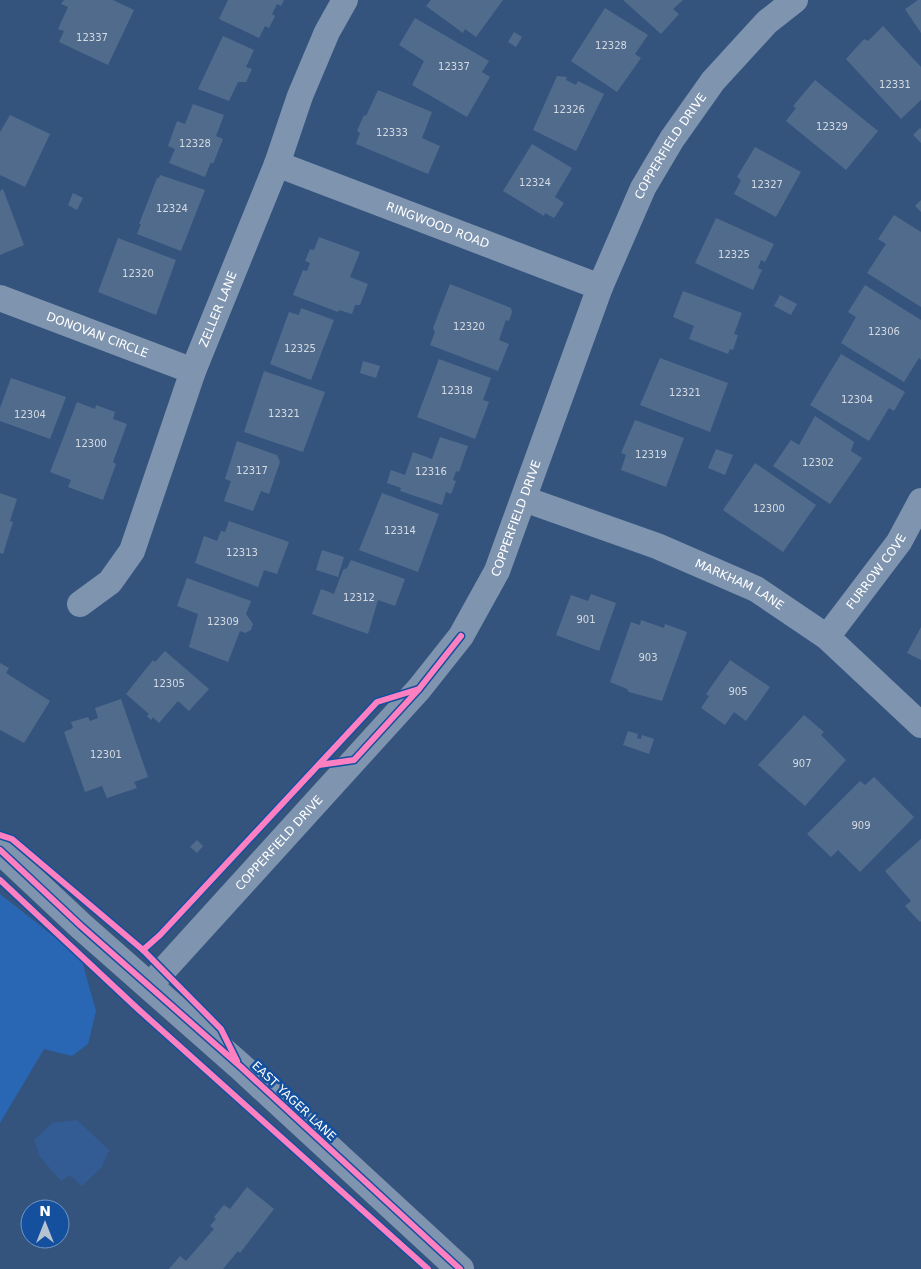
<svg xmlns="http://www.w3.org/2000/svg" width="921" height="1269" font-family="'DejaVu Sans',sans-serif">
  <rect width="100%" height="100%" fill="#34547e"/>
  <polygon fill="#2967b4" points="0,894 81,958 96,1011 88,1044 72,1056 44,1049 0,1123"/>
  <polygon fill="#335c94" points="77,1120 109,1150 102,1167 82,1186 70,1175 61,1181 40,1157 34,1140 52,1123"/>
  <g fill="#516b8d">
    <polygon points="64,0 113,0 134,10 108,65 59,42 64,31 58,29 68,7 61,4"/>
    <polygon points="228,0 284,0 281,6 277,4 272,14 275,16 269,28 265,26 259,38 219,19"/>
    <polygon points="431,0 503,0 476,37 465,29 463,33 426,6"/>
    <polygon points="623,0 683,0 673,9 679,14 661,34"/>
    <polygon points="918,0 921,0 921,33 905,9"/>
    <polygon points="605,8 648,35 635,54 641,58 617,92 571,61"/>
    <polygon points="415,18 489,61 482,72 490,77 467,117 412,85 424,61 399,45"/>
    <polygon points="883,26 921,67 921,100 901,119 846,59 864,39 868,41"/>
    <polygon points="514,32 522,37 516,47 508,42"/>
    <polygon points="223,36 254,50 246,67 252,69 246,82 238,82 229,101 198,89"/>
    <polygon points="557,76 567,77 566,80 576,85 578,81 604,94 576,151 533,130"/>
    <polygon points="815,80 878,131 846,170 786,121 796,108 793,106"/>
    <polygon points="378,90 432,112 422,138 440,146 428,174 356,144 360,133 357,131 364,115 366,116"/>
    <polygon points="193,104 224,115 216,136 223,139 213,164 211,162 205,177 169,163 175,149 168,146 177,121 185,124"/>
    <polygon points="10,115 50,134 25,187 0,175 0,132"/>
    <polygon points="920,128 921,129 921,143 913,135"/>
    <polygon points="532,144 572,168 555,197 564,203 554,218 545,213 544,216 503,191"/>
    <polygon points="755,147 801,172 776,217 734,194 741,180 737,177"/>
    <polygon points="160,175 205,190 181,251 137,234 141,224 139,224 157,178 159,178"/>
    <polygon points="3,189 24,245 0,255 0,191"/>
    <polygon points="73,193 83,198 77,210 68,205"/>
    <polygon points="921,200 921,212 915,206"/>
    <polygon points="894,215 921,232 921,307 867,273 886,244 878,239"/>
    <polygon points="716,218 774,244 765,262 761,260 758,268 762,270 753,290 695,263"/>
    <polygon points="319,237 360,252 350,277 368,284 360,305 355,305 352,314 339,310 338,312 293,295 303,270 307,271 310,263 305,261 310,249 314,250"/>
    <polygon points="118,238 176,260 156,315 98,292"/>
    <polygon points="450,284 511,308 512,312 509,321 506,320 499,340 509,344 498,371 430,345 435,332 433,328"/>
    <polygon points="865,285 921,320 921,360 919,358 904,382 841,343 856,317 848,312"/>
    <polygon points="683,291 742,313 734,334 738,335 733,350 730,349 728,354 689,339 694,326 673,317"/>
    <polygon points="780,295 797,304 791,315 774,306"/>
    <polygon points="301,308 334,320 311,380 270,364 289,312 299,315"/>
    <polygon points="841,354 905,392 894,411 889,408 869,441 810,405"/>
    <polygon points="660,358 728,383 710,432 640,405"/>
    <polygon points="439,359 491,378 483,400 489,402 475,439 417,417"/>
    <polygon points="363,361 380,366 376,378 360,373"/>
    <polygon points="264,371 325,392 303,452 244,432"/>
    <polygon points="11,378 66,397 50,439 0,421 0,408"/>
    <polygon points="77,402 95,409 96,405 115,412 113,419 127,424 113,462 116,464 103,500 68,487 71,480 50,472"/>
    <polygon points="815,416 854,442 851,451 862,458 830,504 773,466 791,440 799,445"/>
    <polygon points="635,420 684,438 666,487 621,470 626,455 621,453"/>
    <polygon points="440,437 468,446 459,472 456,471 453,480 456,481 451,494 446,492 442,505 400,491 401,488 387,483 391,470 405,475 413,452 432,459"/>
    <polygon points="237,441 277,455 280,462 269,494 261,491 253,511 224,501 231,481 225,479"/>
    <polygon points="716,449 733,455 725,475 708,468"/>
    <polygon points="755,463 816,505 783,552 723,510"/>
    <polygon points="0,493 17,499 10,521 13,522 3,554 0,553"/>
    <polygon points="382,493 439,514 418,572 359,550"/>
    <polygon points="229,521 289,542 277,574 264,570 258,587 195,563 204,536 217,541 221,531 225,532"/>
    <polygon points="322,550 344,557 338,577 316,570"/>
    <polygon points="351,560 405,579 395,606 378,600 368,634 312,614 321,589 334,594 343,570 347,568"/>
    <polygon points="187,578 251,601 246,614 253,624 251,630 245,633 240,631 228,662 189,647 198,614 177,606"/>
    <polygon points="591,594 616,603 599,651 556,635 571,595 588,601"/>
    <polygon points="641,620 664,628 665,624 687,632 662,701 629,692 627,689 610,682 631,622 640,625"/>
    <polygon points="921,627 921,660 907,653"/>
    <polygon points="165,651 209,689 189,711 178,701 159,723 153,717 151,720 147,716 149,714 126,694 153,660 155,662"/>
    <polygon points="730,660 770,687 746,721 734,712 725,725 701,708 709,696 706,694"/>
    <polygon points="0,663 9,668 6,673 50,701 24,743 0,730"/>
    <polygon points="121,699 148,777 134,782 137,788 107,798 102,786 85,792 64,732 73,728 71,722 88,717 90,721 98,718 95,708"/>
    <polygon points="804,715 824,732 821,735 846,760 805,806 758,765"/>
    <polygon points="628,731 638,734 637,738 641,739 642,735 654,739 649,754 623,745"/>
    <polygon points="874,777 914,817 860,872 838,850 831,857 807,834 860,781 865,785"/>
    <polygon points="921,839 921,921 920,922 905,906 911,901 885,871"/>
    <polygon points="197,840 203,846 197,853 190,847"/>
    <polygon points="247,1187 274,1209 240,1253 238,1251 223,1269 169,1269 180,1256 186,1261 214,1229 210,1226 216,1219 214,1217 224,1205 230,1209"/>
  </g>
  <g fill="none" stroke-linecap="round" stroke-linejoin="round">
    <g stroke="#7f94af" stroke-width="26">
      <path id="s1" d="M277,164L600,287"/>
      <path id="s2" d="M0,298L193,371"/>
      <path id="s3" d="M524,499L657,546L756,589L827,637L921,725"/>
      <path id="s4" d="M80,604L110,582L132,551L193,371L277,164L300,96L327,32L345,0"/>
      <path id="s5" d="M827,637L899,542L921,501"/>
      <path id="s6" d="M150,985L419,689L461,636L497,571L600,287L643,188L672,139L713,81L767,22L795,0"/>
    </g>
    <polyline stroke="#7f94af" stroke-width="28" points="0,850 81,926 241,1067 460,1269"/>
    <g stroke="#14509e" stroke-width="9">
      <g id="cycleway">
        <polyline points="319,765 354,760 419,689 461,636"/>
        <polyline points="0,835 12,839 143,950 221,1029 237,1061"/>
        <polyline points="0,850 81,926 241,1067 460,1269"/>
        <polyline points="0,880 138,1009 428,1269"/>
        <polyline points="143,950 160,935 377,702 419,689"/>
      </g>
    </g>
    <use href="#cycleway" stroke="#ff80c0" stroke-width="6"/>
  </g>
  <g text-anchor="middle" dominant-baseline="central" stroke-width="5" stroke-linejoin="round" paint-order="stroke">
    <g font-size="10" fill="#d4dae2">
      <text x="92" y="37">12337</text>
      <text x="611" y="45">12328</text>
      <text x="454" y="66">12337</text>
      <text x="895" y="84">12331</text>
      <text x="569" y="109">12326</text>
      <text x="832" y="126">12329</text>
      <text x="392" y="132">12333</text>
      <text x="195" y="143">12328</text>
      <text x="535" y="182">12324</text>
      <text x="767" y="184">12327</text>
      <text x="172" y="208">12324</text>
      <text x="734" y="254">12325</text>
      <text x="138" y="273">12320</text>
      <text x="469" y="326">12320</text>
      <text x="884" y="331">12306</text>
      <text x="300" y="348">12325</text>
      <text x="457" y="390">12318</text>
      <text x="685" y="392">12321</text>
      <text x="857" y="399">12304</text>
      <text x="284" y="413">12321</text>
      <text x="30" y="414">12304</text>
      <text x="91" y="443">12300</text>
      <text x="651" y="454">12319</text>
      <text x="818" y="462">12302</text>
      <text x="252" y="470">12317</text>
      <text x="431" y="471">12316</text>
      <text x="769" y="508">12300</text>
      <text x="400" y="530">12314</text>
      <text x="242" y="552">12313</text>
      <text x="359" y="597">12312</text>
      <text x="586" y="619">901</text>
      <text x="223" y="621">12309</text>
      <text x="648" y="657">903</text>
      <text x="169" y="683">12305</text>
      <text x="738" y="691">905</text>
      <text x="106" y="754">12301</text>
      <text x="802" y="763">907</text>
      <text x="861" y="825">909</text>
    </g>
    <g font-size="12" fill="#fff" stroke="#14509e">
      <text stroke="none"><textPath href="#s6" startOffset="1002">COPPERFIELD DRIVE</textPath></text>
      <text stroke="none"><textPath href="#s1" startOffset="172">RINGWOOD ROAD</textPath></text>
      <text stroke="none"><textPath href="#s4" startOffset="332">ZELLER LANE</textPath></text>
      <text stroke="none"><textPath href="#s2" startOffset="104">DONOVAN CIRCLE</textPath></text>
      <text stroke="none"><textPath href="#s6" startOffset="598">COPPERFIELD DRIVE</textPath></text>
      <text stroke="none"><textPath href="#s5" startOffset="82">FURROW COVE</textPath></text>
      <text stroke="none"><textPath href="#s3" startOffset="232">MARKHAM LANE</textPath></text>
      <text stroke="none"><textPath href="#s6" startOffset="192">COPPERFIELD DRIVE</textPath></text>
      <text transform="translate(294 1101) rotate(43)">EAST YAGER LANE</text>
    </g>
  </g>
  <g transform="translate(45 1224)"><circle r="24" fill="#14509e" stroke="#7296c5"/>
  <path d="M0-4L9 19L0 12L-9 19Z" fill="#b8c3d2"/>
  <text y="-8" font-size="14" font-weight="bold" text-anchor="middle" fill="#ffffff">N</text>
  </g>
</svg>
